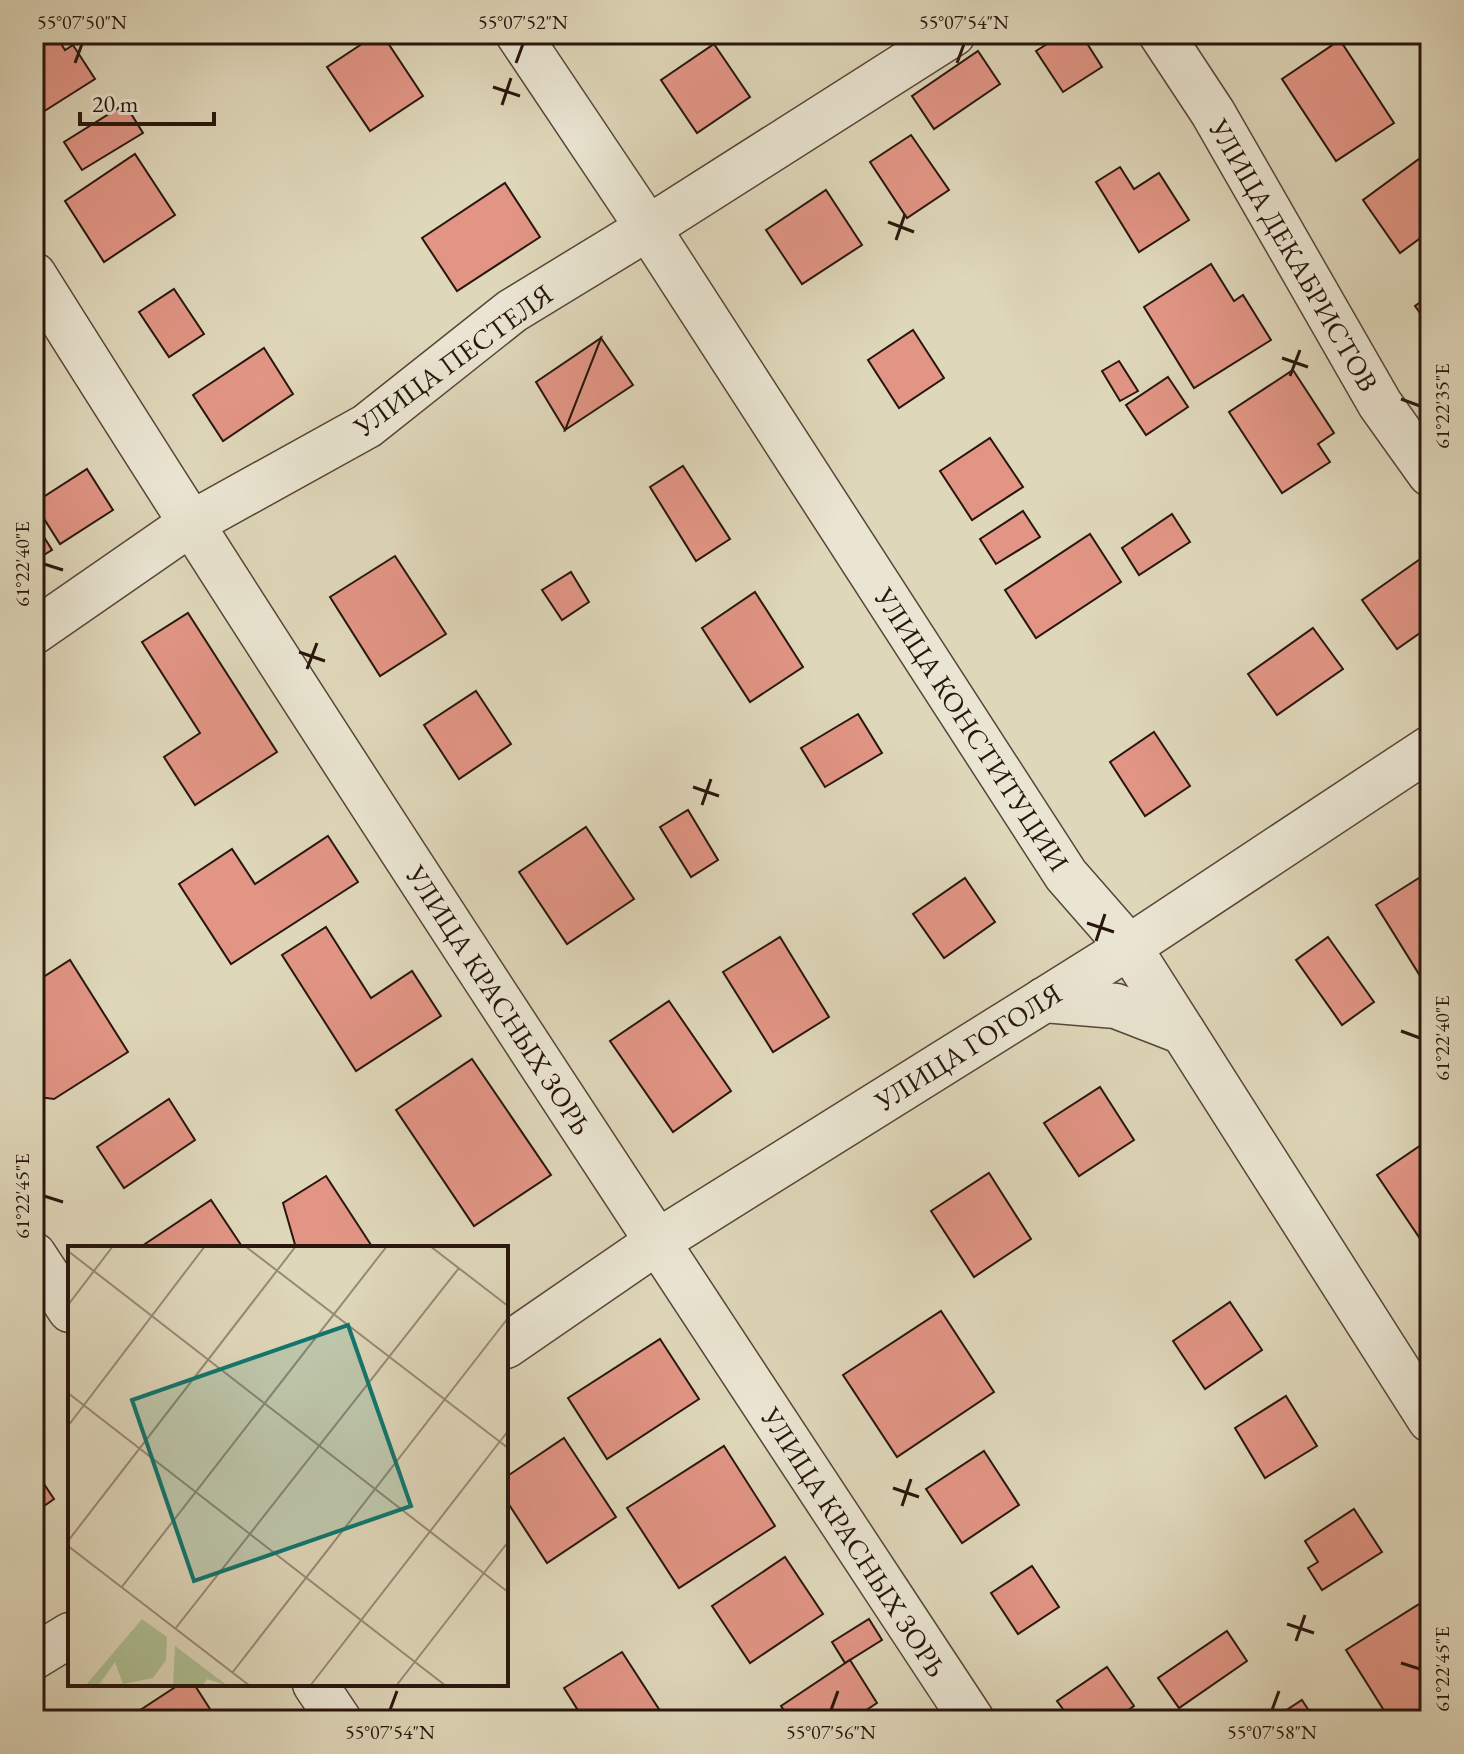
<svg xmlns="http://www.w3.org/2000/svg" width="1464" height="1754" font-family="'EB Garamond',serif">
  <rect width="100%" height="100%" fill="#dfd7ba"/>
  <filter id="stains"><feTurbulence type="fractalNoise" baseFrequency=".0025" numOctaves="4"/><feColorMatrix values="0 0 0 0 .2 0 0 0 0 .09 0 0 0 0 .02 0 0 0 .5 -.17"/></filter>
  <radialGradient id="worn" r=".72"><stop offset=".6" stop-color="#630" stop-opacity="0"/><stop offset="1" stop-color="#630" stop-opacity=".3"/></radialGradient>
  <g fill="#e29585" stroke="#28160d" stroke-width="2">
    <polygon points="34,34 55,34 65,50 73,45 95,79 35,117"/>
    <polygon points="377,34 382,34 423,96 370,131 327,67"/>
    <polygon points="1063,34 1081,34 1102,67 1063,92 1036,51"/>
    <polygon points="1340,40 1394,123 1336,161 1282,79"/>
    <polygon points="714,44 750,97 697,133 661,80"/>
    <polygon points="978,51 1000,84 934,129 912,96"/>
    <polygon points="125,104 143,133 82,170 64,142"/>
    <polygon points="911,135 949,190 907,218 870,162"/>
    <polygon points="135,154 175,215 104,262 65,201"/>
    <polygon points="1423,156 1430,166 1430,231 1400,253 1363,200"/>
    <polygon points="1120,167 1134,189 1159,173 1189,220 1139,252 1096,182"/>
    <polygon points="505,183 540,237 457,291 422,238"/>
    <polygon points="826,190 862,245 802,284 766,230"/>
    <polygon points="1211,264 1234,301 1243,295 1271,340 1194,388 1144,307"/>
    <polygon points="174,289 204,334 169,357 139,312"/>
    <polygon points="1430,295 1430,327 1415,306"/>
    <polygon points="913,330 944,378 899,408 868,360"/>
    <polygon points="601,338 633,385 565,430"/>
    <polygon points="601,338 565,430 536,382"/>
    <polygon points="264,348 293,394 223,441 193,395"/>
    <polygon points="1119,361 1138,391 1120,401 1102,371"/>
    <polygon points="1293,370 1334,433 1318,444 1330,462 1282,493 1229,412"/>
    <polygon points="1168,377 1188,407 1146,435 1126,405"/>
    <polygon points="990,438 1023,487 972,520 940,471"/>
    <polygon points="683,466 730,539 696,561 650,487"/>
    <polygon points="87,469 113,510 60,544 34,503"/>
    <polygon points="1023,511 1040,537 996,564 980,539"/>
    <polygon points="1172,514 1190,542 1139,575 1122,548"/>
    <polygon points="34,521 52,550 34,561"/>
    <polygon points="1090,534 1121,582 1036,638 1005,590"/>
    <polygon points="395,556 446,634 380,676 330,597"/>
    <polygon points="1423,557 1430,566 1430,626 1397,649 1362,600"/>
    <polygon points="571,572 589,602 562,620 542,590"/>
    <polygon points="755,592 803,667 750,702 702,628"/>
    <polygon points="188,613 277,752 195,805 164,757 200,733 142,642"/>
    <polygon points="1313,628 1343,669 1277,715 1248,674"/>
    <polygon points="476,691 511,744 459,779 424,725"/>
    <polygon points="858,714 882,753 825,787 801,748"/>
    <polygon points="1154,732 1190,786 1145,816 1110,762"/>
    <polygon points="688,810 718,860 691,877 660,827"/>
    <polygon points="586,827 634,899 567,944 519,872"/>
    <polygon points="328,836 358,882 231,964 179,884 232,849 255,884"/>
    <polygon points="1430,871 1430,974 1422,979 1376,905"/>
    <polygon points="965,878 995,922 944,958 913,914"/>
    <polygon points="326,927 371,998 412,971 441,1016 356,1071 282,955"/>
    <polygon points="780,937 829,1017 773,1052 723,972"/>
    <polygon points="1328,937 1374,1002 1342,1025 1296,960"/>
    <polygon points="70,960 128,1052 54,1099 39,1097 34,1090 34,983"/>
    <polygon points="669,1001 731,1091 673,1132 610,1041"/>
    <polygon points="472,1059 551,1175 474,1226 396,1110"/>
    <polygon points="1100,1087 1134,1140 1079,1176 1044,1123"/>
    <polygon points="169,1099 195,1140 124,1188 97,1147"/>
    <polygon points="1430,1139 1430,1238 1423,1243 1377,1175"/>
    <polygon points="989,1173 1031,1239 974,1277 931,1211"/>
    <polygon points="326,1176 373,1248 296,1248 283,1203"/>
    <polygon points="211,1200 243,1248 139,1248"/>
    <polygon points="1230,1302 1262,1350 1205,1389 1173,1341"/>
    <polygon points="941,1311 994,1392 897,1457 843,1375"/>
    <polygon points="660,1339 699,1399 607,1459 568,1398"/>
    <polygon points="1286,1396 1317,1446 1265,1478 1235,1428"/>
    <polygon points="564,1438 616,1517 547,1563 506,1500 506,1477"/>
    <polygon points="724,1446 775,1526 679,1588 627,1508"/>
    <polygon points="984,1451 1019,1505 962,1543 926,1489"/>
    <polygon points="34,1469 54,1499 34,1513"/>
    <polygon points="1354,1509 1382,1552 1322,1590 1308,1568 1318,1562 1305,1541"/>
    <polygon points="785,1557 823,1614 750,1663 712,1606"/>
    <polygon points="1032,1566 1059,1607 1018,1634 991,1593"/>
    <polygon points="1424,1601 1430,1611 1430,1705 1406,1720 1390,1720 1346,1650"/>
    <polygon points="869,1619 882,1640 845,1663 832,1642"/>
    <polygon points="1227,1631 1247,1661 1179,1708 1158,1678"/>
    <polygon points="622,1652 666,1720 584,1720 564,1688"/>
    <polygon points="850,1660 877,1703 851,1720 790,1720 781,1706"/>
    <polygon points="1107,1667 1134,1706 1114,1720 1071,1720 1057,1701"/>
    <polygon points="180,1684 194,1684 217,1720 125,1720"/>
    <polygon points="1302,1700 1315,1720 1271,1720"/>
  </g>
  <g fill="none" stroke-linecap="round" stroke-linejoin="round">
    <g stroke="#564638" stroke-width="47">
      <g id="minor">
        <polyline points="518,34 648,228 1066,875 1129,947 1430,1420"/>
        <polyline points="1161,34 1213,113 1380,404 1430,474"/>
        <path d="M34,275C339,761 656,1240 972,1720"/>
        <polyline points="34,632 190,524 367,426 512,311 648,228 953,34"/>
        <polyline points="1044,1000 1116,1006 1183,1032"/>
        <polyline points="34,1255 70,1310"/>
        <polyline points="506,1346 657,1242 1129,947 1430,748"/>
        <polyline points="34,1657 70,1635"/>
        <polyline points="315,1684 339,1720"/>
      </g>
    </g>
    <use href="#minor" stroke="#eae5d2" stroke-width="44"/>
  </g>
  <path fill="none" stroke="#28160d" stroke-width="3" d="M75,63L82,44M516,63L523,44M957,63L964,44M493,87L520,96M502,105L511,78M888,222L914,232M896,240L905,214M1282,358L1308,367M1290,376L1300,350M1401,399L1420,406M44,564L63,570M299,652L325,661M307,669L317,643M693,787L719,796M702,805L711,779M1087,923L1114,932M1096,941L1105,914M1401,1031L1420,1038M44,1196L63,1202M893,1488L919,1497M902,1506L911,1479M1287,1624L1314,1633M1296,1641L1305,1615M1401,1663L1420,1669M390,1710L397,1691M831,1710L838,1691M1272,1710L1279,1691"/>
  <g text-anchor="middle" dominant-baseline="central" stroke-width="7" stroke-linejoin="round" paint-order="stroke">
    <g font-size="28" fill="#28160d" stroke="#eae5d2">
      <text transform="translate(1294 255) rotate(60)">УЛИЦА ДЕКАБРИСТОВ</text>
      <text transform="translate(453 360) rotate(-36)">УЛИЦА ПЕСТЕЛЯ</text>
      <text transform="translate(972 729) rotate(57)">УЛИЦА КОНСТИТУЦИИ</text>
      <text transform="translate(499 1000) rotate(57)">УЛИЦА КРАСНЫХ ЗОРЬ</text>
      <text transform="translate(968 1047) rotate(-32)">УЛИЦА ГОГОЛЯ</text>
      <text transform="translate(854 1542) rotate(57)">УЛИЦА КРАСНЫХ ЗОРЬ</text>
    </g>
  </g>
  <g transform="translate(68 1246)">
    <rect width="440" height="440" fill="#dfd7ba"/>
    <path d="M74,373L99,391L98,414L85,432L55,438L47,416L30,440H17ZM107,400L160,440L139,433L134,440H105Z" fill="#aebf93"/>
    <path fill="none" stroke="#968a75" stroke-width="2" d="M177,0L440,202M362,0L440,60M0,5L440,346M0,59L45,0M0,147L378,440M0,180L137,0M0,295L228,0M0,300L182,440M53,342L319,0M107,383L391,22M164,427L440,72M242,440L440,185M328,440L440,296"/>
    <path fill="#0f766e" fill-opacity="0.15" stroke="#0f766e" stroke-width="4" d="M280,79L343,260L126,335L64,154Z"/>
    <rect width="440" height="440" fill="none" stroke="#28160d" stroke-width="4"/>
  </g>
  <rect width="1464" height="1754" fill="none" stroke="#dfd7ba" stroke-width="88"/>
  <path d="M80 112v12h134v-12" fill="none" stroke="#28160d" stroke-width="4"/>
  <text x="92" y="112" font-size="24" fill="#28160d" stroke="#eae5d2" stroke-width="6" paint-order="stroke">20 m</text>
  <rect x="44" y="44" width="1376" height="1666" fill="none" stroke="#28160d" stroke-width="3"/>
  <g font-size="20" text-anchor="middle" fill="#28160d">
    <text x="82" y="29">55°07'50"N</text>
    <text x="523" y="29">55°07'52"N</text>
    <text x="964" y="29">55°07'54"N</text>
    <text transform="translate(1442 406) rotate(-90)" y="7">61°22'35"E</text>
    <text transform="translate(22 564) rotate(-90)" y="7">61°22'40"E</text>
    <text transform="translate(1442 1038) rotate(-90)" y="7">61°22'40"E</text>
    <text transform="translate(22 1196) rotate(-90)" y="7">61°22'45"E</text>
    <text transform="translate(1442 1669) rotate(-90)" y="7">61°22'45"E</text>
    <text x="390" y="1739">55°07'54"N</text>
    <text x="831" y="1739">55°07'56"N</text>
    <text x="1272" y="1739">55°07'58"N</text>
  </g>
  <rect width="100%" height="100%" filter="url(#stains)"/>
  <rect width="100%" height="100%" fill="url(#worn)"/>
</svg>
